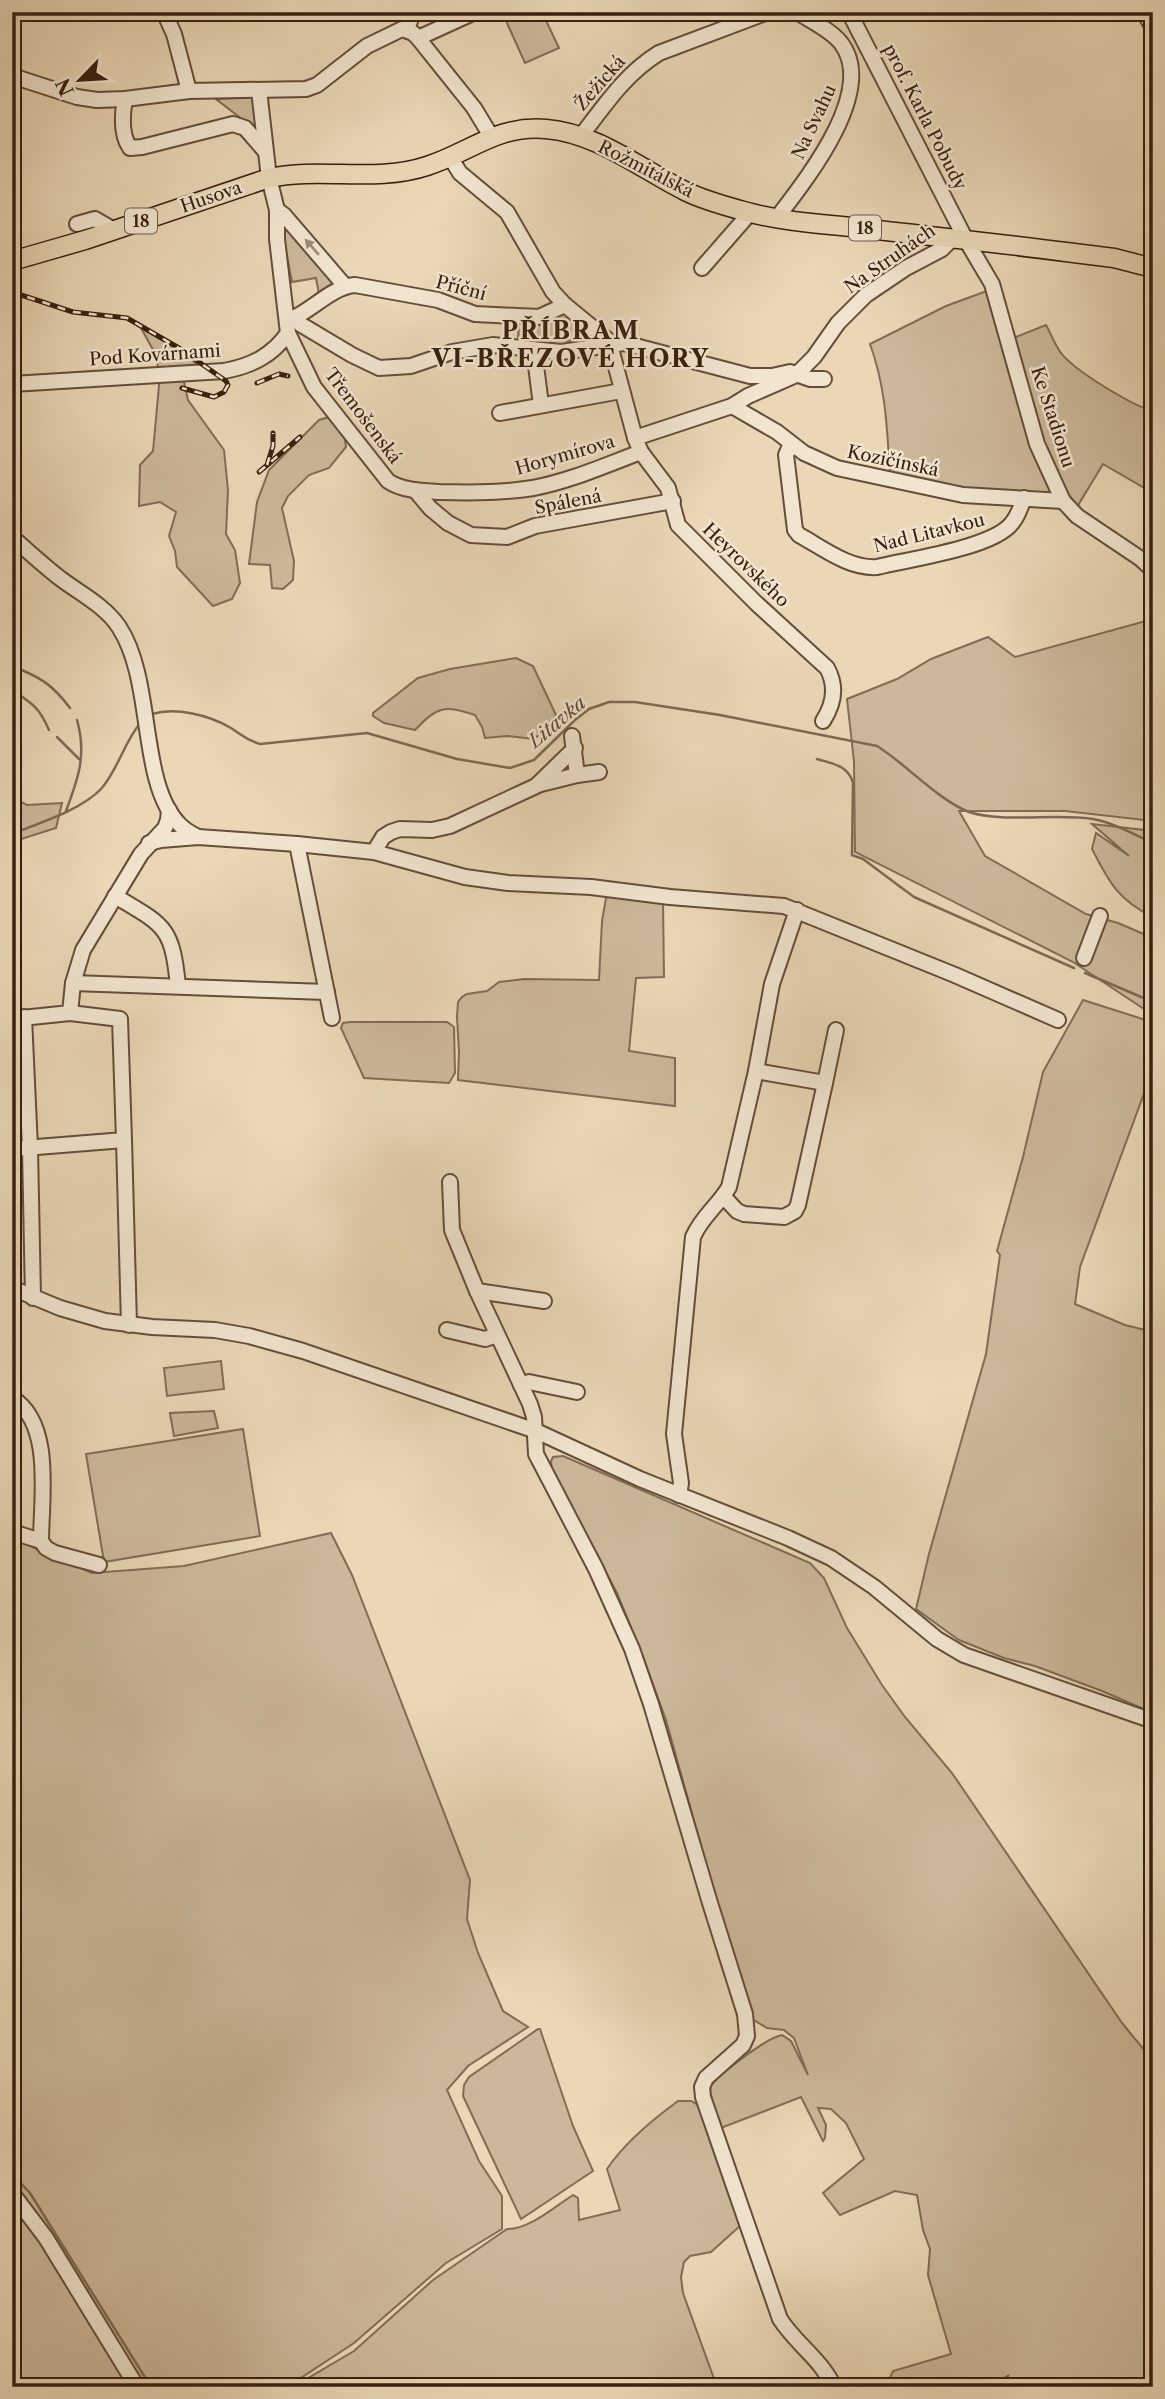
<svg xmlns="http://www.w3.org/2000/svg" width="1165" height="2399" font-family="'Libre Caslon Text',serif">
  <rect width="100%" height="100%" fill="#e9d7b6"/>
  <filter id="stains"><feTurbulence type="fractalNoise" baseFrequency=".00286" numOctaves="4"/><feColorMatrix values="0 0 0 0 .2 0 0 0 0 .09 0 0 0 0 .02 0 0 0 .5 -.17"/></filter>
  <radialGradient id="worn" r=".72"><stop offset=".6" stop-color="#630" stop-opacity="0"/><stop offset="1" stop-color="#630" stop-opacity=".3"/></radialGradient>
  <g fill="#cbb89a" stroke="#816c54" stroke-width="2">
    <polygon points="502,12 542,12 559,48 525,63"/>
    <polygon points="256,97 260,133 216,99"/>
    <polygon points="292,230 333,279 331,287 319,294 316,278 292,282 283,236 285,231"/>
    <path d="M992,289L1061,499L963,495L890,475C887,428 886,388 870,344L946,306Z"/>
    <polygon points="572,318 601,342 518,339 519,320"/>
    <path d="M1046,325C1051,334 1055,345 1061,353C1075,371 1131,405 1153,411V493L1103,464L1074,512L1042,456L1011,339Z"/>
    <polygon points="141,328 180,351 206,371 184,382 188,400 224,450 228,490 226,534 235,550 240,583 232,599 213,606 177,567 175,551 169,536 176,512 160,502 139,506 140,465 153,451 159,385 157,357"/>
    <polygon points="329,417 344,434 346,447 329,468 309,475 288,496 282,508 294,561 293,580 283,589 272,588 270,565 249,564 257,502 269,470 319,420"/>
    <polygon points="1153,619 1153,821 1065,811 959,811 985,856 1086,914 1118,923 1153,938 1153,1015 1073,962 855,852 854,762 847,699 897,679 931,659 988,637 1015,657"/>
    <path d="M516,658L533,666L556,715L544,733L533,739L507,736L485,738L482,727L475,715C444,705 438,706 415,730L384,723L373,716V713L418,678L450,669Z"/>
    <polygon points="15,799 27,805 62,803 56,828 12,842 12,800"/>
    <path d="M1092,824L1153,831V917C1118,900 1109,882 1092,849L1096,833L1129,856Z"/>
    <polygon points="613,896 663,901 664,977 636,978 629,1051 675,1058 675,1106 458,1080 459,1052 457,1017 458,1002 462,997 467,994 487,991 499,982 524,979 599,980 602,921 606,898"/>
    <polygon points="1083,1000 1149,1021 1153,1029 1153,1069 1080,1267 1075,1304 1125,1325 1153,1332 1153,1713 1102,1691 1035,1666 1004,1658 959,1640 916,1609 929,1554 986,1354 1000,1255 997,1251 1023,1157 1043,1072"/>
    <polygon points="350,1022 447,1022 454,1027 455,1073 449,1083 364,1078 341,1028 343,1023"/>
    <polygon points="221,1361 224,1389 167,1396 164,1368"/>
    <polygon points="214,1411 218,1428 174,1436 170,1413"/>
    <polygon points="243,1429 260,1536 104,1562 86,1454"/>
    <path d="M563,1456L810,1563L824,1578L847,1628L882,1685L905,1717L952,1773L1122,2023L1145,2051L1153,2057V2387H1000L1009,2375L989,2387H886L893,2371L951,2354L928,2275L930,2249L923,2230L917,2195L895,2191L840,2215L823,2193L864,2159L846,2123L831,2109L818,2108L826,2125L825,2138L823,2141L801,2097L721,2128L710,2092L711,2086C719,2074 768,2037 782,2035L791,2041L808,2075L794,2038L784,2030L767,2028L752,2019L718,1907L666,1720L642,1654L617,1593L552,1473L551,1461L553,1457Z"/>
    <polygon points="331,1533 352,1575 470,1880 467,1919 478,1953 503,2011 528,2027 468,2066 447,2090 479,2161 502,2196 502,2229 446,2263 354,2343 287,2387 12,2387 12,1538 92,1573 184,1566"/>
    <polygon points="538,2029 540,2029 573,2126 593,2171 521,2219 463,2096 464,2085 469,2077"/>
    <path d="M678,2101H691L700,2106L725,2176L740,2226L711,2252L690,2256L684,2262L681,2277L683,2293L717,2387H293L354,2351L433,2280L507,2229C530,2229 554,2207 573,2195L578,2198L579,2220L620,2210L607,2169C625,2142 652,2120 678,2101Z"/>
  </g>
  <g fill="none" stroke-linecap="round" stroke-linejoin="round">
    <g stroke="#7d6951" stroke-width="2.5">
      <path d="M12,666C40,677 52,684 70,708"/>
      <path d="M12,690C33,704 39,707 49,730"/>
      <path d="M152,714C176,707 209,715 231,728C242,735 246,740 260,744L367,733L457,759L510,768L534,760L575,720L589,709L609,702H635L720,715L877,746C906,764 938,800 969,812C1002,823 1057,813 1093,819C1114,823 1133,834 1153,843"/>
      <polyline points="57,737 79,759"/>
      <path d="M817,759C833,764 848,765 853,783L852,855L863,859L914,897L1074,968"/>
      <path d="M66,811C78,779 87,755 77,720"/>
      <path d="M12,834C39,823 81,810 101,789C118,770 124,742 141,722"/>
      <polyline points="1085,973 1153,1002"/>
      <polyline points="12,2174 30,2193 151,2387"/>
    </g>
    <g stroke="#644e39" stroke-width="18">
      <g id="minor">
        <polyline points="164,12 174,34 189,91"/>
        <polyline points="849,12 966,240 992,284 1037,444 1063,501 1077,516 1141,559 1153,570"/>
        <polyline points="1144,12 1153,28"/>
        <polyline points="407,30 413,12"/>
        <polyline points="418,38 475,12"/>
        <polyline points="12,76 77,97 97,100 125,99 189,91 306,89 317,85 367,46 402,29 413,33 418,38 474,108 491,136"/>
        <path d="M259,90L269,178L277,210V239L288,333L314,387L388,481C403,491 422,491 440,492C471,493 503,493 533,488C570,481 606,465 641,452"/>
        <path d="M125,99C122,115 121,135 130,148L142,147L233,124L245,128L265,151"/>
        <path d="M581,136C605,105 625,74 659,53L768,12"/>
        <path d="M450,157L460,173L507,212L553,292L565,305L609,341L635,438L641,452L668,488L678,525L756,603L827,668C837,686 834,704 823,721"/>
        <polyline points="277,210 284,215 345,286"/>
        <path d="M776,219C805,181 878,91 841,43C831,30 811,21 797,12"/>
        <polyline points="77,224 95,219 114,230"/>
        <polyline points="702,268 750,213"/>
        <polyline points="295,317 300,324 352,355 379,368 411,366 452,352 493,345 561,352 624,343 750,376 772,376 790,372 810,379 824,379"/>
        <path d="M289,320C312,311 331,287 355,285L438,300L475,314L539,317L565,305"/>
        <polyline points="534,350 541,405"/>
        <path d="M12,384L224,371C251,366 272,356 288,333"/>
        <polyline points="732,406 777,432 804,453 837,468 963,495 1063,501"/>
        <polyline points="500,413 621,391"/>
        <polyline points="635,438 732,406 748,396 796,375 814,357 838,323 866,295 906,268 942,249 953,238"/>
        <path d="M791,444L786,455L795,530L799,535C823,548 849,569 877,567C909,559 993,548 1012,523C1018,516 1021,507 1024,498"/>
        <polyline points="415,490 430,508 448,523 471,535 507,537 535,526 673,501"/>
        <path d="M12,537C28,551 44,566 61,579C81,594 105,606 119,627C155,682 138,783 180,825C185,830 192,834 198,837"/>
        <polyline points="572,736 577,775"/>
        <polyline points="537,785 577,775 599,772"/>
        <polyline points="149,843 161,840 198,837 297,844 374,852 465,877 508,883 591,887 670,897 784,906 955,975 1058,1020"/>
        <polyline points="297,844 332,1018"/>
        <polyline points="374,852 383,837 391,832 400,829 432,830 450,826 536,786 575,748"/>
        <path d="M115,896C165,926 172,926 178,986"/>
        <polyline points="1084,958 1100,916"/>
        <polyline points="73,983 327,992"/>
        <polyline points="24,1017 30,1148 33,1298"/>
        <polyline points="12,1019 70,1013 73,983 83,950 141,854 165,828 168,820 169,810"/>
        <polyline points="825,1083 836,1030"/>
        <polyline points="124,1140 129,1325"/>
        <polyline points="12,1149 124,1140 120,1019 70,1013"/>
        <path d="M450,1182L452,1230L477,1291L530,1404L534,1417L536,1454L596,1569L632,1649L651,1704L710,1903L745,2014L747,2036L743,2045L706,2078L702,2087L703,2097L780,2319C796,2344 821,2359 834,2387"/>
        <polyline points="723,1196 737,1211 744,1214 784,1217 795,1211 798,1205 825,1083 756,1071"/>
        <polyline points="12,1288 60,1308 105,1321 152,1327 215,1330 249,1336 303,1351 536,1431 640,1479 788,1538 831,1558 874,1587 937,1639 964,1655 1153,1721"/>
        <polyline points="477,1291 544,1301"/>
        <polyline points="447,1330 485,1339 497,1335"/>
        <polyline points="521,1385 529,1382 577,1392"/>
        <path d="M12,1398C54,1423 41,1500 41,1541"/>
        <path d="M679,1495L681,1483L674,1434L693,1237C702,1216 718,1206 729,1187L756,1071L772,984L797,910"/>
        <polyline points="12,1532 41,1541 46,1548 55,1553 99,1565"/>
        <polyline points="12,2193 46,2238 137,2387"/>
      </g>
    </g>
    <g stroke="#37200f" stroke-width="21">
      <path id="major" d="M12,261L85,240L269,178C321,167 376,183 427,166C471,152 496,125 546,129C597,133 641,169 685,191C705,201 729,207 751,213C786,222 824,224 861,228C929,236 997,243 1066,252L1114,258L1153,268"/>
    </g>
    <use href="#minor" stroke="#f1e5d0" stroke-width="14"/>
    <use href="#major" stroke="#e9d7b6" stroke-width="18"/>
    <g stroke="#37200f" stroke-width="5">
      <g id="rail">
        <polyline points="12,292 73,312 127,318 179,348 226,381 228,385 224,392 214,397 182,388"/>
        <polyline points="257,383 279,374 288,376"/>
        <polyline points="267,465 273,446 273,433"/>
        <polyline points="259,472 300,437"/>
      </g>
    </g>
    <use href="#rail" stroke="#f1e5d0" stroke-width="2.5" stroke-dasharray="8" stroke-linecap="butt"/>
  </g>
  <defs><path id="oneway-solid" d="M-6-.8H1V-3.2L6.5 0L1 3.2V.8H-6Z" transform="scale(1.75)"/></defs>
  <use fill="#9d8c79" href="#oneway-solid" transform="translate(312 247) rotate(-131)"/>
  <g text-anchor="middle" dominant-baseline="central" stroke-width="5" stroke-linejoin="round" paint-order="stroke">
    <g fill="#f1e5d0" stroke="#6f5b49" stroke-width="2">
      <rect x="125" y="208.5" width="32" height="25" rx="5"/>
      <rect x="849" y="215.5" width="32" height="25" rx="5"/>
    </g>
    <g font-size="16" font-weight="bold" fill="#37200f">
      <text x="141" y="221">18</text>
      <text x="865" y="228">18</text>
    </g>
    <g font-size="18" fill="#37200f" stroke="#f1e5d0">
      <text transform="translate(600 83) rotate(-49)">Žežická</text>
      <text transform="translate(925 117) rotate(63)">prof. Karla Pobudy</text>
      <text transform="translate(814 122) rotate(-65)">Na Svahu</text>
      <text transform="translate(646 169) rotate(27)">Rožmitálská</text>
      <text transform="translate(211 197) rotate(-19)">Husova</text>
      <text transform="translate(890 259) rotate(-35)">Na Struhách</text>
      <text transform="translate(461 288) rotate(15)">Příční</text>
      <text transform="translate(155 355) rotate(-4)">Pod Kovárnami</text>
      <text transform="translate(363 416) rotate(53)">Třemošenská</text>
      <text transform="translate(1053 417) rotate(72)">Ke Stadionu</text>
      <text transform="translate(565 455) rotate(-16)">Horymírova</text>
      <text transform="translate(893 461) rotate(12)">Kozičínská</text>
      <text transform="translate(568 502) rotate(-11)">Spálená</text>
      <text transform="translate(929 533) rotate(-14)">Nad Litavkou</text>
      <text transform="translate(746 565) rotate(44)">Heyrovského</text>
    </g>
    <g font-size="19" font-style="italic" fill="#604a36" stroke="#f1e5d0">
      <text transform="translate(557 722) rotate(-40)">Litavka</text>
    </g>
    <g font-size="24" font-weight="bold" letter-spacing="2" fill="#37200f" stroke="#f1e5d0">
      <text x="571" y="330">PŘÍBRAM<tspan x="571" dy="28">VI-BŘEZOVÉ HORY</tspan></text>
    </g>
  </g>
  <rect width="1165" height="2399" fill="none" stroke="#e9d7b6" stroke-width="42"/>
  <rect x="14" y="14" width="1137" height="2371" fill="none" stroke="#37200f" stroke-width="3.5"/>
  <rect x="21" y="21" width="1123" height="2357" fill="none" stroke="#37200f" stroke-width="2"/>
  <g transform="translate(80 80) rotate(245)" stroke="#f1e5d0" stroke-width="5" paint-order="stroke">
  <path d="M0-5L12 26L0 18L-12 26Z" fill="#37200f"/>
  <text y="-10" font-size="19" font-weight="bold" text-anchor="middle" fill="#37200f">N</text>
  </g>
  <rect width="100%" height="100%" filter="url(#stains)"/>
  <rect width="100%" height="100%" fill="url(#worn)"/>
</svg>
